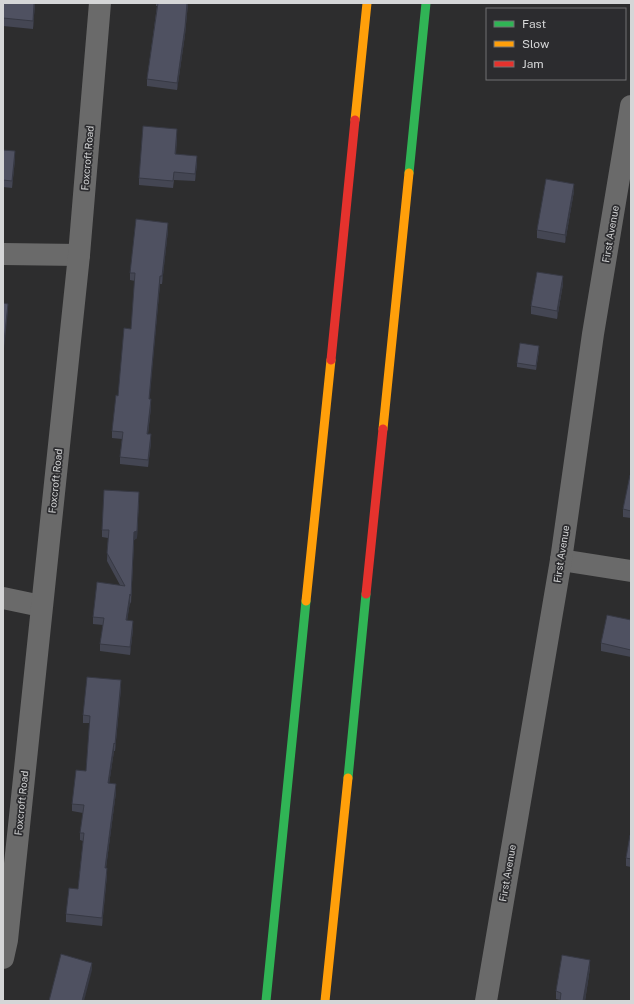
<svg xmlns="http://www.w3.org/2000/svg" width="634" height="1004" font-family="'Public Sans',sans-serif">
  <rect width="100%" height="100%" fill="#2d2d2e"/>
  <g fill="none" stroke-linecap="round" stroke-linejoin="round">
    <g stroke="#6a6a6a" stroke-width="22">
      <polyline points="3,254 79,255"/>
      <polyline points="561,560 631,571"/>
      <polyline points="3,598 41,606"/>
      <polyline points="3,958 7,940 79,255 100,3"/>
      <polyline points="486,1001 561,560 593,334 631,106"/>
    </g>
    <g stroke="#30b455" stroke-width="9">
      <polyline points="409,173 426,3"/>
      <polyline points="348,778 366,594"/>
      <polyline points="266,1001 306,601"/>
    </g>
    <g stroke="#ff9f0a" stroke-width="9">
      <polyline points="355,120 367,3"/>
      <polyline points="383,429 409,173"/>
      <polyline points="306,601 331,360"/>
      <polyline points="325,1001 348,778"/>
    </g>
    <g stroke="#e5322d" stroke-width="9">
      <polyline points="331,360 355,120"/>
      <polyline points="366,594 383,429"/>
    </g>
  </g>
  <g fill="#444653">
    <polygon points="3,3 35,3 33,29 3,26"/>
    <polygon points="156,3 188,3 185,35 177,90 147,86 147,79 157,6 156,6"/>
    <polygon points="177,137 176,154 197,163 195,181 174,180 173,188 139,185 139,178"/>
    <polygon points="3,150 15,159 12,188 3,187"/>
    <polygon points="574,191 565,243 537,238 537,230"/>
    <polygon points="168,230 162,284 160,284 149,399 151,407 148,434 151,442 148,467 120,464 120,457 122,439 112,438 112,431 131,329 135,281 130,280 130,273"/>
    <polygon points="563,284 557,319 531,314 531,306"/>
    <polygon points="539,350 536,370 517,367 517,363"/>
    <polygon points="631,475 631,518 623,517 623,509"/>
    <polygon points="139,499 137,538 134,540 131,604 130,602 127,620 133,629 130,655 100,651 100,644 103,625 93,624 93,617 120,585 107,561 108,538 102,537 102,530"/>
    <polygon points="631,620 631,657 601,651 601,643"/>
    <polygon points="121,688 115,751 114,751 109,784 116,792 106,868 107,875 102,926 66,922 66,914 78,889 83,841 80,840 80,833 83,813 72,811 72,804 86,771 90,723 83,723 83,715"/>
    <polygon points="631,835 631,867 626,866 626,858"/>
    <polygon points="590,968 585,1001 560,1001 560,1000 556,999 556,991"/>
  </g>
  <g fill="#373944">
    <polygon points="34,3 35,3 33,29 33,21"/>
    <polygon points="187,3 188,3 185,35 177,90 177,83"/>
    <polygon points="177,129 177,137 175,161 175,154"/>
    <polygon points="15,151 15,159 12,188 12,181"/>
    <polygon points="197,156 197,163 195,181 195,174"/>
    <polygon points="574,184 574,191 565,243 565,235"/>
    <polygon points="168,223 168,230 162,284 162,276"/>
    <polygon points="160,276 160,284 149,407 149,399"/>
    <polygon points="563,276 563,284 557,319 557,311"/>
    <polygon points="8,304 8,311 3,358 3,350"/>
    <polygon points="539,346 539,350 536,370 536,366"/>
    <polygon points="151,399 151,407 147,441 147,434"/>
    <polygon points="151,434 151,442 148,467 148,460"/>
    <polygon points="139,492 137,538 134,540 131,604 134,532"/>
    <polygon points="130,594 130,602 126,628 126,620"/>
    <polygon points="133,621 133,629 130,655 130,647"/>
    <polygon points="121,680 121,688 115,751 115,744"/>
    <polygon points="114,743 114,751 108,791 108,783"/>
    <polygon points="116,784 116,792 105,875 105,868"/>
    <polygon points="107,868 107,875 102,926 102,918"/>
    <polygon points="590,960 590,968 585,1001 583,1001"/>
    <polygon points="92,963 92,970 84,1001 82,1001"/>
  </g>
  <g fill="#4f5161" stroke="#373944">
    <polygon points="3,3 34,3 33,21 3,18"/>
    <polygon points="158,3 187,3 185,27 177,83 147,79"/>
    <polygon points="143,126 177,129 175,154 197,156 195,174 174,172 173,181 139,178"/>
    <polygon points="3,150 15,151 12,181 3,180"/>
    <polygon points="546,179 574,184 565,235 537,230"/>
    <polygon points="136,219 168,223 162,276 160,276 149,399 151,399 147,434 151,434 148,460 120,457 123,432 112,431 116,395 118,396 124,328 131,329 135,273 130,273"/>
    <polygon points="537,272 563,276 557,311 531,306"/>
    <polygon points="3,303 8,304 3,350"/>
    <polygon points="520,343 539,346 536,366 517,363"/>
    <polygon points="630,475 631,475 631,511 623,509"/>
    <polygon points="104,490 139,492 137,531 134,532 131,596 130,594 126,620 133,621 130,647 100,644 104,618 93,617 97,582 125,586 107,553 109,530 102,530"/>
    <polygon points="607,615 631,620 631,650 601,643"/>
    <polygon points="87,677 121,680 115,744 114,743 108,783 116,784 105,868 107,868 102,918 66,914 69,888 78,889 84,833 80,833 84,805 72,804 76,770 86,771 90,716 83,715"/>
    <polygon points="630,835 631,835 631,859 626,858"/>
    <polygon points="61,954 92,963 82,1001 49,1001"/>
    <polygon points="562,955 590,960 583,1001 560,1001 561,993 556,991"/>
  </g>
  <g text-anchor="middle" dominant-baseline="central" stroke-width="3.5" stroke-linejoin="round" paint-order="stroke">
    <g font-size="10" fill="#d5d6d7" stroke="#2c2c2f">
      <text transform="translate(87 158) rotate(-85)">Foxcroft Road</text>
      <text transform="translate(610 234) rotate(-80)">First Avenue</text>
      <text transform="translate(55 481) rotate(-84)">Foxcroft Road</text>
      <text transform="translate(561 554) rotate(-81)">First Avenue</text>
      <text transform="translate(21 803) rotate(-84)">Foxcroft Road</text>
      <text transform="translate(507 873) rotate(-80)">First Avenue</text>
    </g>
  </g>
  <rect width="634" height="1004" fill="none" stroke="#d5d6d7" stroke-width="8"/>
  <rect x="486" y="8" width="140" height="72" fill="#2c2c2f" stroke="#707072"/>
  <rect x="494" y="21" width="20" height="6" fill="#30b455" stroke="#707072"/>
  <text x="522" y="28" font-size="12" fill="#d5d6d7">Fast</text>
  <rect x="494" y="41" width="20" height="6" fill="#ff9f0a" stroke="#707072"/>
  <text x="522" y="48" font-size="12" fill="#d5d6d7">Slow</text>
  <rect x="494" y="61" width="20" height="6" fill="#e5322d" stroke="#707072"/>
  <text x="522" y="68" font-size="12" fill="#d5d6d7">Jam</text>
</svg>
